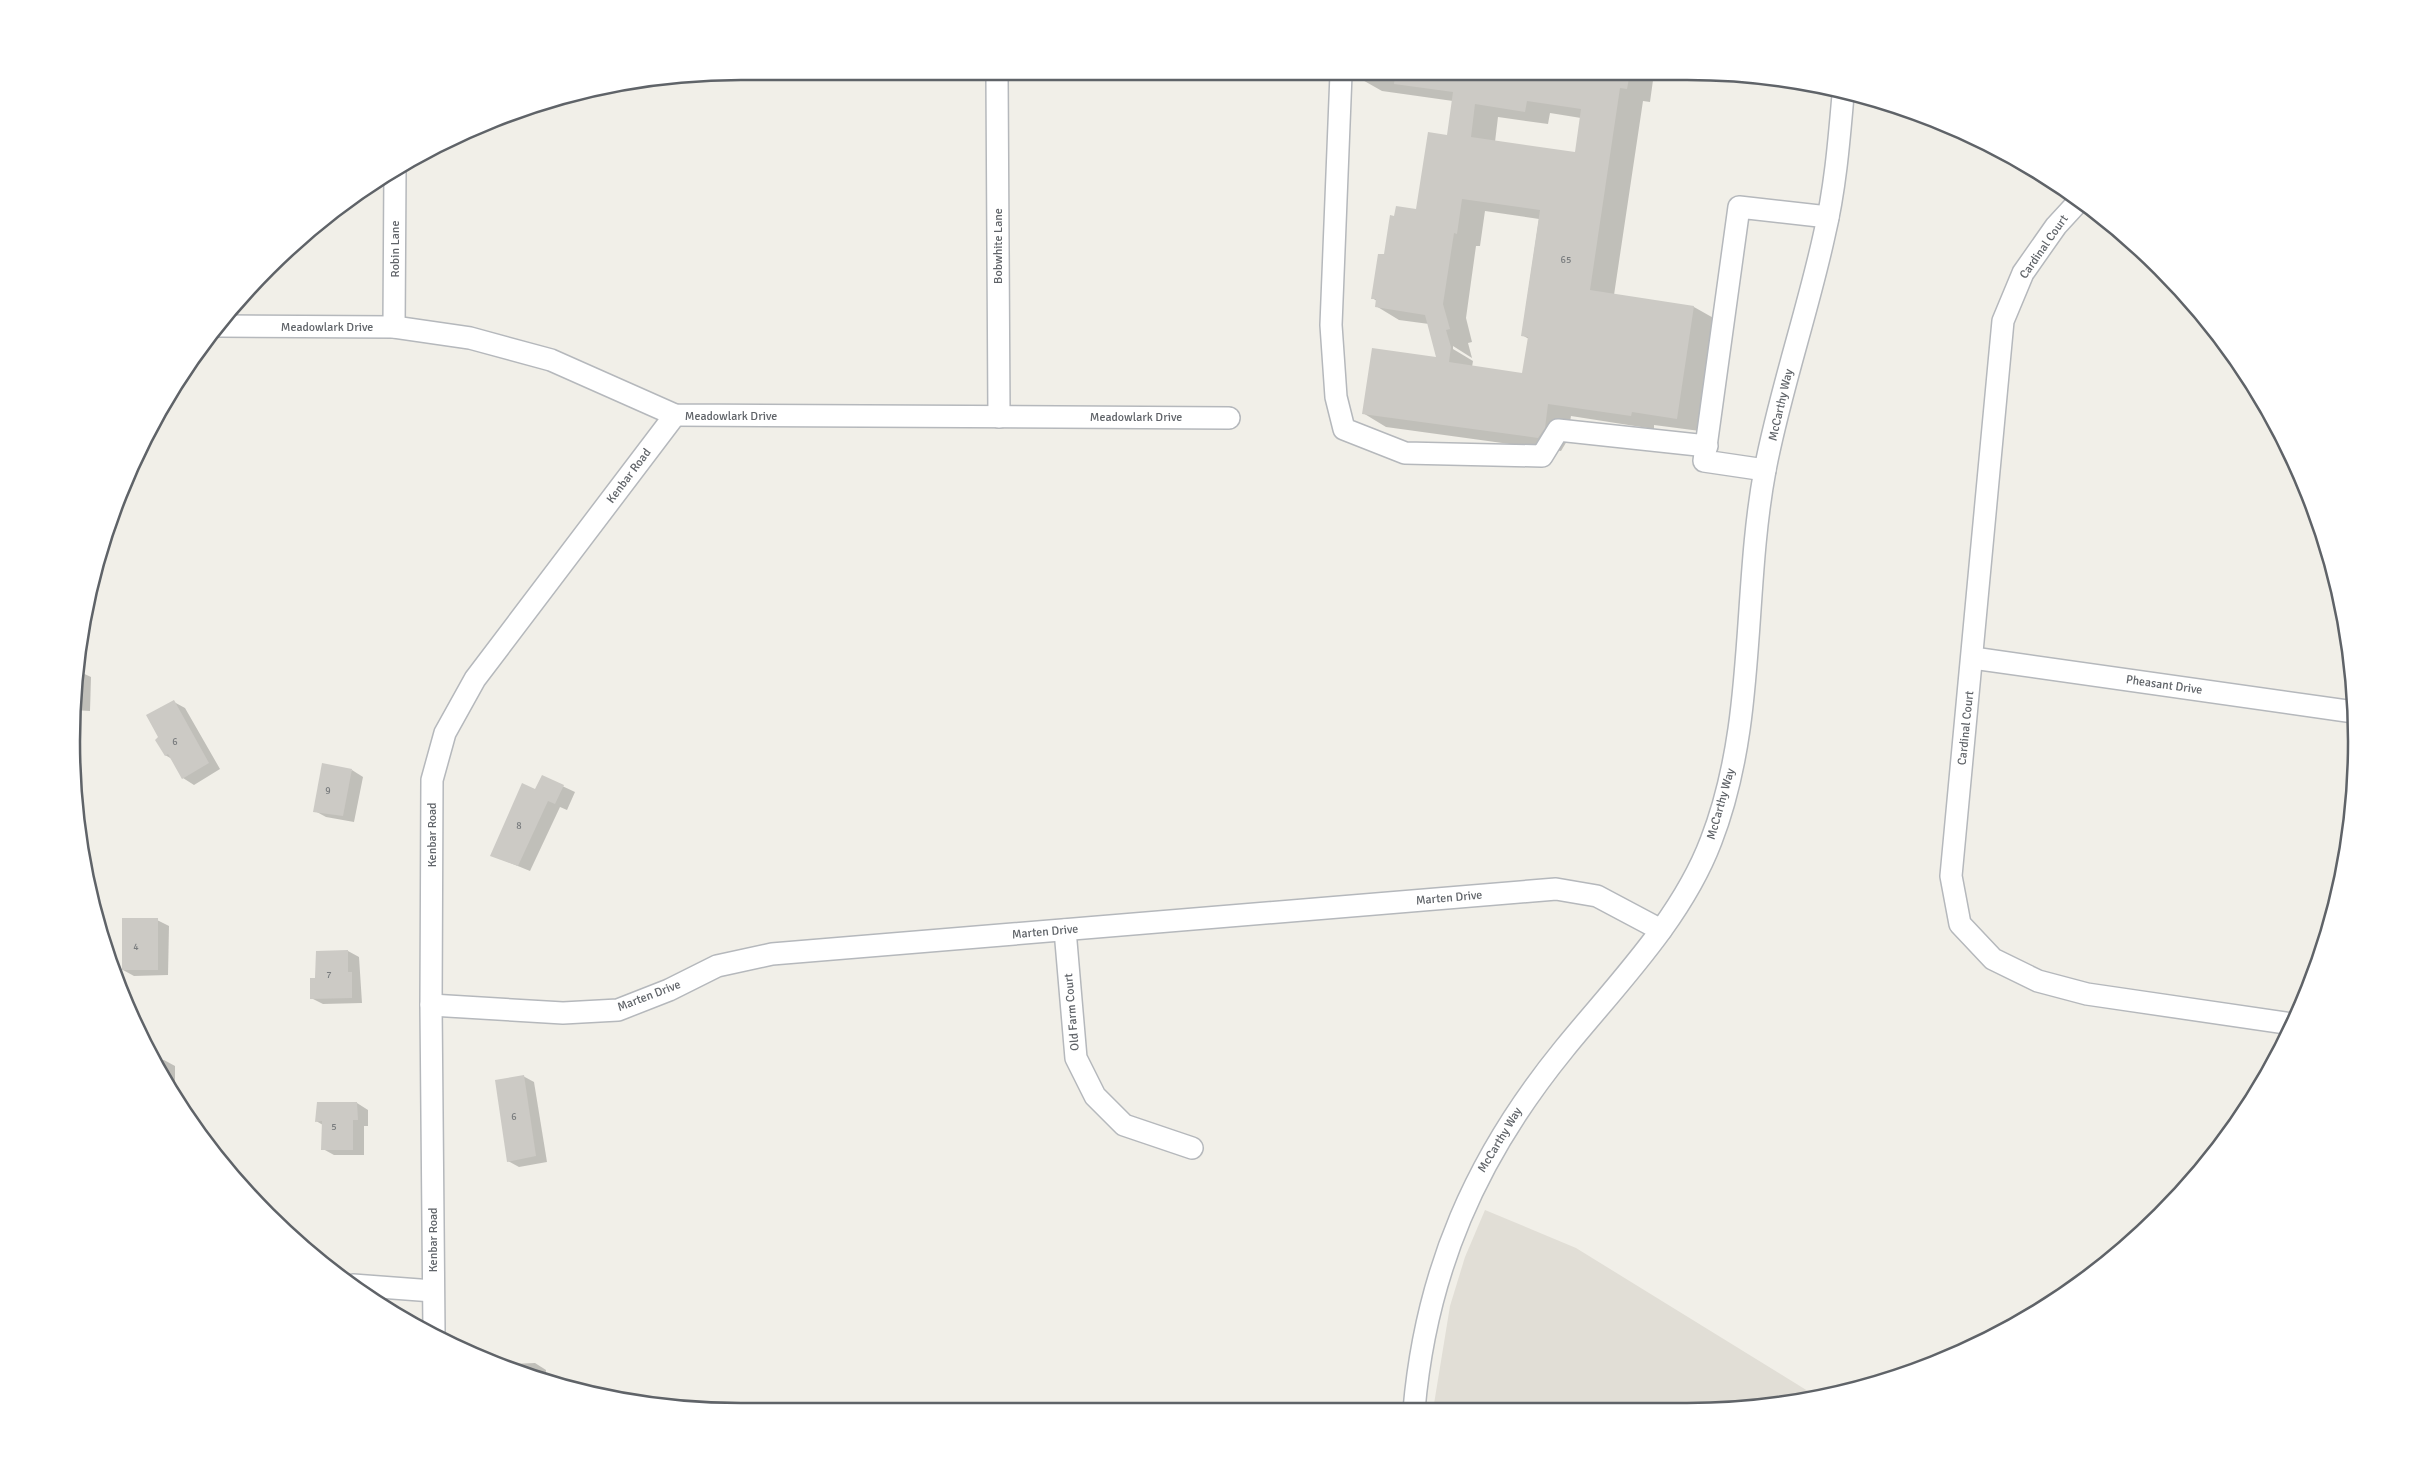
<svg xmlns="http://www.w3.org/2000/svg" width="2428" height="1483" font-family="Signika,sans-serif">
  <rect width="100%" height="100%" fill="#f1efe8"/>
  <polygon fill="#e1ded6" points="1485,1210 1576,1248 1816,1396 1731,1410 1433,1410 1450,1306 1465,1257"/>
  <g fill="#0003" fill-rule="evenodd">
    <path d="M1654,73L1650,102L1643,101L1614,295L1694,307L1717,320L1700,431L1654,425V429L1571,416L1567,441L1561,451L1386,427L1363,413L1438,359L1429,324L1399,320L1376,306L1377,301L1372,298L1418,210L1448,136L1453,101L1382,91L1359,78L1360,74ZM1550,113L1581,118L1576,154L1495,142L1498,117L1548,124ZM1485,211L1539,219L1522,335L1529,339L1523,374L1472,367L1473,361L1453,349V346L1472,358L1468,343L1472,342L1466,318L1476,246H1480Z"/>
    <polygon points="76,670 91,677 90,711 73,710"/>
    <polygon points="174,702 185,708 220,769 194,785 183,778 172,759 165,755 159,737"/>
    <polygon points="352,770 363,777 354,822 326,817 315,811"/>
    <polygon points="543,777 575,792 567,810 560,807 530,871 491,855 536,791"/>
    <polygon points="157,920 169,926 168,975 134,976 123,970"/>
    <polygon points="348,951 359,957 362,1003 323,1004 311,998 316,979 317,952"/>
    <polygon points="154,1060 164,1060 175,1066 175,1094"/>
    <polygon points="523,1076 534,1082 547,1162 519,1167 508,1161"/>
    <polygon points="357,1103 368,1110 368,1126 364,1126 364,1155 334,1155 323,1149 323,1125 316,1121"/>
    <polygon points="535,1363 546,1370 546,1380 526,1376 511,1369 511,1364"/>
    <polygon points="1330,1408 1334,1410 1322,1410"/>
  </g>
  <g fill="#cccac5" fill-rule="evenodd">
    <path d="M1630,73L1627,89L1620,88L1590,290L1694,306L1677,419L1632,412L1631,416L1548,404L1545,428L1538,438L1362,414L1372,348L1436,357L1425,315L1375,307L1376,299H1371L1378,254H1384L1390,215L1394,216L1396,206L1416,209L1428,132L1447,135L1453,92L1394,84L1395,74ZM1527,101L1581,109L1575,152L1471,137L1475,104L1525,112ZM1462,199L1540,210L1521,336L1528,337L1522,373L1449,362L1451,347L1446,330L1450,329L1443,304L1454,233L1457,234Z"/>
    <polygon points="174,700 209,763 182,779 168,754 165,756 155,740 158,737 146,715"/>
    <polygon points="322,763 352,769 343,816 313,812"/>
    <polygon points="542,775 564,785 555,804 548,801 518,866 490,856 522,783 535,789"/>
    <rect x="122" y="918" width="36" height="52"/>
    <polygon points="348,950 348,972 352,972 352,998 310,999 310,978 315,978 316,951"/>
    <polygon points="524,1075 536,1156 507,1162 495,1080"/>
    <polygon points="317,1102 357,1102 358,1120 353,1120 353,1150 321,1150 322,1121 315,1122"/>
  </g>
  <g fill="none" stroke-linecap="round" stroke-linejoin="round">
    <g stroke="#b5b8bc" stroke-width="24">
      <g id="minor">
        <polyline points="1341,74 1331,325 1336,397 1344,429 1405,453 1542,456 1558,430 1707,446"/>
        <polyline points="997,76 999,417"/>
        <polyline points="2079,201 2056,226 2023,273 2003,321 1951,876 1960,924 1993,959 2038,981 2087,994 2292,1024"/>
        <polyline points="220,326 394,327 470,338 551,360 675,415 1229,418"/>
        <polyline points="394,327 395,171"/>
        <polyline points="1765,470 1704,461 1739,207 1828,217"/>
        <polyline points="1973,658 2354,712"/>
        <polyline points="1065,930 1076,1058 1095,1096 1124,1125 1192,1148"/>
        <polyline points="431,1005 563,1013 618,1010 669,990 717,966 772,954 1556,889 1597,896 1661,930"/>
        <polyline points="353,1285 433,1291"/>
        <polyline points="434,1331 431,1005 432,780 445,733 475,679 675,415"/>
        <path d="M1414,1410C1426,1271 1476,1157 1564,1049C1616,985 1681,920 1711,841C1757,723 1742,593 1765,470C1780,391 1807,314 1824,236C1835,190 1839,142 1843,95"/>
      </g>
    </g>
    <use href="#minor" stroke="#fff" stroke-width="21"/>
  </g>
  <g text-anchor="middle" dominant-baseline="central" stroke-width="4" stroke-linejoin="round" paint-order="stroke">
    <g font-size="10" fill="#7a7d7f">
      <text x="1566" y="260">65</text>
      <text x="175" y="742">6</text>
      <text x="328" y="791">9</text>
      <text x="519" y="826">8</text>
      <text x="136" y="947">4</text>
      <text x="329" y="975">7</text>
      <text x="514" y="1117">6</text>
      <text x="334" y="1127">5</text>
    </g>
    <g font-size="12" fill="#5f6368" stroke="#fff">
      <text transform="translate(998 246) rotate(-90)">Bobwhite Lane</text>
      <text transform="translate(2044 247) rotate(-55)">Cardinal Court</text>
      <text transform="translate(395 249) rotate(-90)">Robin Lane</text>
      <text x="327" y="327">Meadowlark Drive</text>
      <text transform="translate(1781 405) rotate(-77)">McCarthy Way</text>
      <text x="731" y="416">Meadowlark Drive</text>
      <text x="1136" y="417">Meadowlark Drive</text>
      <text transform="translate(629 476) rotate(-53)">Kenbar Road</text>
      <text transform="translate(2164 685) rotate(8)">Pheasant Drive</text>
      <text transform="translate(1966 728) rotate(-84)">Cardinal Court</text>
      <text transform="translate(1721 804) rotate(-74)">McCarthy Way</text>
      <text transform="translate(432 835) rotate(-90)">Kenbar Road</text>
      <text transform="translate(1449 898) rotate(-5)">Marten Drive</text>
      <text transform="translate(1045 932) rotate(-5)">Marten Drive</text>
      <text transform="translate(649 996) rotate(-21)">Marten Drive</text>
      <text transform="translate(1072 1012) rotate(-95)">Old Farm Court</text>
      <text transform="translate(1500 1140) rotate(-59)">McCarthy Way</text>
      <text transform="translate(433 1240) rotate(-90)">Kenbar Road</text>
    </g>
  </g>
  <path d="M0 0H2428V1483H0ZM741 80H1687A661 661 0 0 1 2348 741V742A661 661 0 0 1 1687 1403H741A661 661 0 0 1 80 742V741A661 661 0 0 1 741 80Z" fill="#fff" fill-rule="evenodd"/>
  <path fill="none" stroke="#5f6368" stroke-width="2.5" d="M741 80H1687A661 661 0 0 1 2348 741V742A661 661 0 0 1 1687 1403H741A661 661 0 0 1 80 742V741A661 661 0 0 1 741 80Z"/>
</svg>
